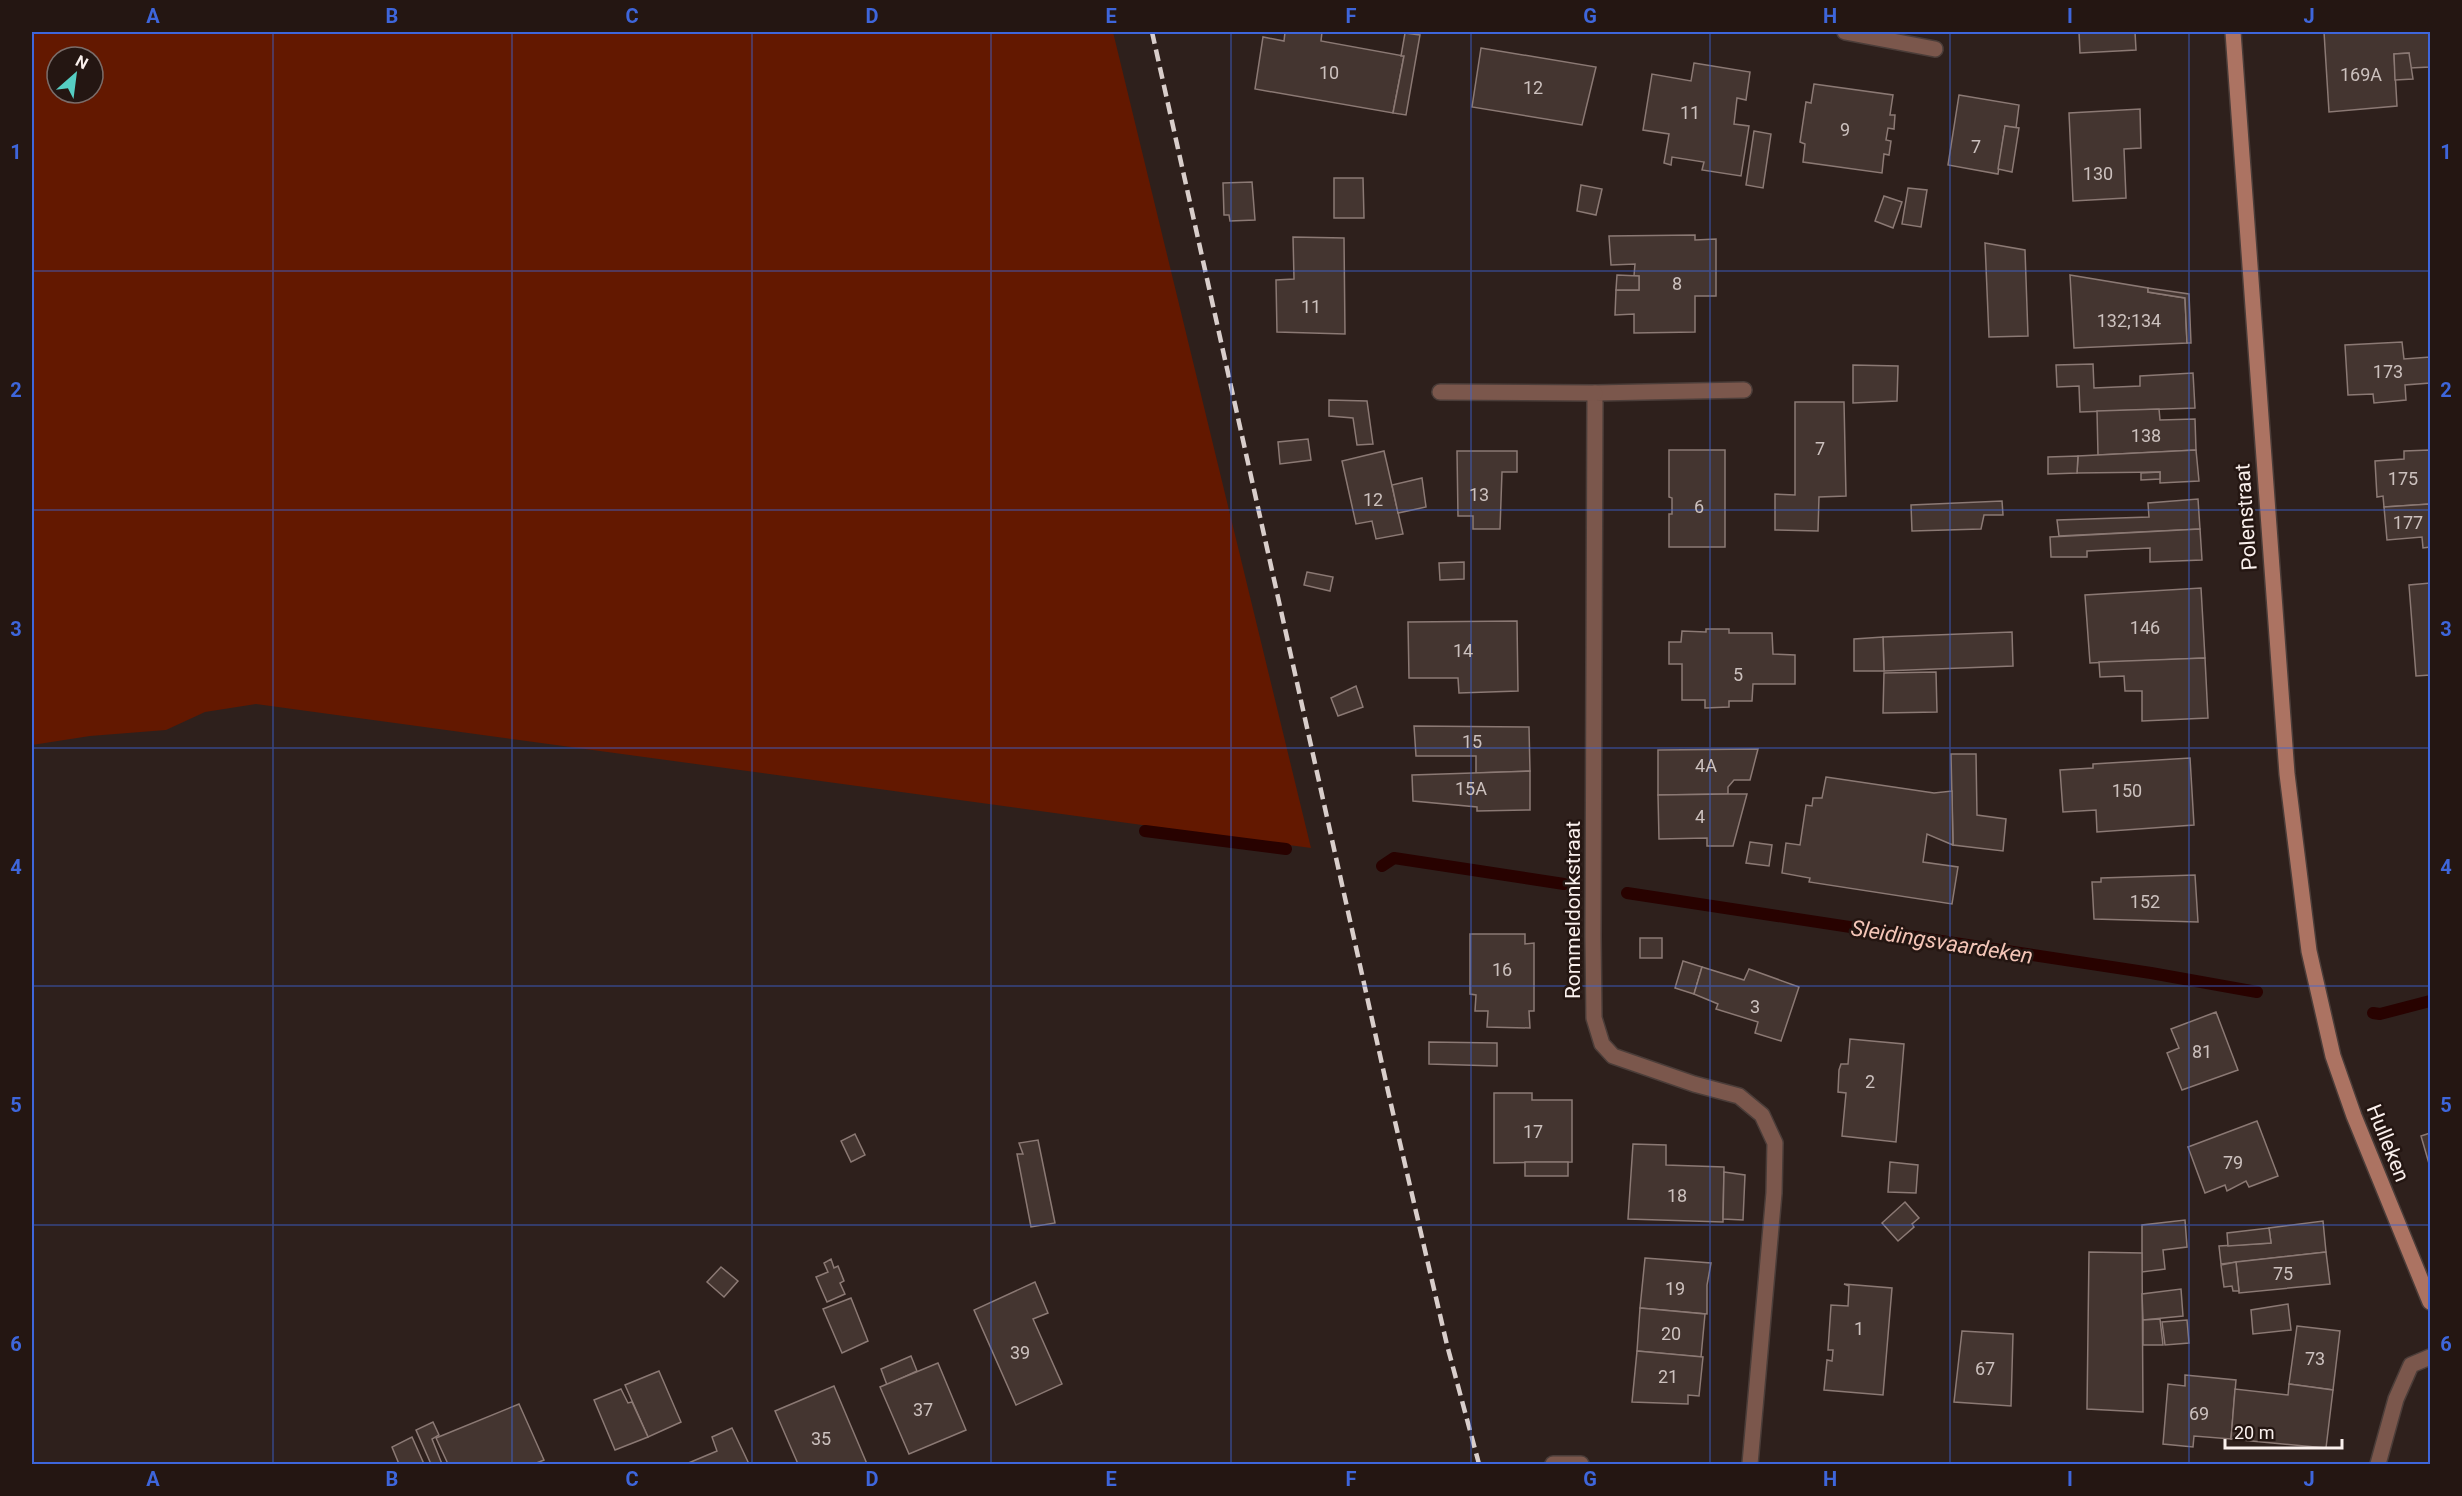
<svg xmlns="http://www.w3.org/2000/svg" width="2462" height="1496" font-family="Roboto,sans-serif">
  <rect width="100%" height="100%" fill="#2e201c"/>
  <path fill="#631800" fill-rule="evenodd" d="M32,32H1113L1311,848L256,704L205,712L166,730L90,736L32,745ZM57,57H93V93H57Z"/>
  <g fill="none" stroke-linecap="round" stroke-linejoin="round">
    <g stroke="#280200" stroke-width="12">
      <polyline points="1145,831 1286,849"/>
      <polyline points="1382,866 1394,858 1564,884"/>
      <polyline points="1627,893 2151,973 2257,992"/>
      <polyline points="2373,1013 2380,1014 2430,1001"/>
    </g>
  </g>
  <g fill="#443530" stroke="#8b7974" stroke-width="1.5">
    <polygon points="1285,32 1322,32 1321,41 1404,56 1393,113 1255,89 1263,37 1284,41"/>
    <polygon points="2079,32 2135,32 2136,50 2080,53"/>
    <polygon points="2324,32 2430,32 2430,67 2410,68 2409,53 2394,54 2397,106 2329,112"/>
    <polygon points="1405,33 1420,35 1406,115 1393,113 1404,56 1401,56"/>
    <polygon points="1481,48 1596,67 1582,125 1472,107"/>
    <polygon points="2409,53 2413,79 2395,80 2394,54"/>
    <polygon points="1694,63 1750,72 1746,100 1737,98 1734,124 1749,126 1741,176 1702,170 1704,162 1672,157 1671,165 1664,163 1669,134 1643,130 1652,74 1691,81"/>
    <polygon points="1814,84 1893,95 1890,115 1895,115 1894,129 1888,128 1886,140 1891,141 1889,155 1884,154 1882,173 1803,162 1805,144 1800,142 1806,102 1811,103"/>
    <polygon points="1959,95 2019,105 2016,128 2005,126 1998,174 1948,165"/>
    <polygon points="2140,109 2141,148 2124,149 2126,198 2073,201 2069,113"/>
    <polygon points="2005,126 2019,128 2012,172 1998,169"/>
    <polygon points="1754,131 1771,134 1763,188 1746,185"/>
    <polygon points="1334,178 1363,178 1364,218 1334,218"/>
    <polygon points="1252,182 1255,220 1230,221 1229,215 1224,215 1223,183"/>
    <polygon points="1581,185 1602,189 1596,215 1577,211"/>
    <polygon points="1908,188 1927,190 1921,227 1902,224"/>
    <polygon points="1884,196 1902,202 1893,228 1875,221"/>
    <polygon points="1695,235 1695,240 1716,239 1716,296 1695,296 1695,332 1634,333 1634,314 1615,315 1616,290 1639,290 1639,276 1634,276 1635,264 1611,265 1609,236"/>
    <polygon points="1293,237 1344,238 1345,334 1277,332 1276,280 1294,279"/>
    <polygon points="1985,243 2025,250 2028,336 1989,337"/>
    <polygon points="1617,275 1639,276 1639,290 1616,290"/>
    <polygon points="2070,275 2148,288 2148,292 2185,298 2187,343 2074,348"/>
    <polygon points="2148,288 2189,294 2191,343 2187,343 2185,298 2148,292"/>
    <polygon points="2402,342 2404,359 2430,357 2430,383 2405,385 2406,400 2374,403 2373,394 2348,395 2345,345"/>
    <polygon points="2093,364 2094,388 2140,386 2140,376 2193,373 2195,408 2080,412 2079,386 2057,387 2056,365"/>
    <polygon points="1853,365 1898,366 1897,401 1853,403"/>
    <polygon points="1329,400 1367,401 1373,444 1357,445 1353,418 1329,416"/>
    <polygon points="1795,402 1844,402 1846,496 1819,497 1818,531 1775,530 1775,494 1795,495"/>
    <polygon points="2159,409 2160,420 2195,419 2196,450 2098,455 2097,411"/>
    <polygon points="1308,439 1311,460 1280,464 1278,442"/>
    <polygon points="1669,450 1725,450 1725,547 1669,547 1669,514 1672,514 1672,498 1669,497"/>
    <polygon points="2196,450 2199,481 2160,483 2160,472 2077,473 2078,456"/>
    <polygon points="2430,450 2430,504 2384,507 2383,496 2377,497 2375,461 2404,459 2404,451"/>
    <polygon points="1384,451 1403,534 1376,539 1372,521 1356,524 1342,461"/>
    <polygon points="1457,451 1517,451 1517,472 1502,472 1500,529 1473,529 1473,516 1458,516"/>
    <polygon points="2078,456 2077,473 2048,474 2048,457"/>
    <polygon points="2160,472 2160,479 2141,480 2141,473"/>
    <polygon points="1422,478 1426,507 1398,513 1392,485"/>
    <polygon points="2198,499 2200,529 2059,536 2057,520 2149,517 2148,503"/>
    <polygon points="2002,501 2003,515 1984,515 1981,529 1912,531 1911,505"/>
    <polygon points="2430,504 2430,547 2423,548 2422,537 2387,540 2384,507"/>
    <polygon points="2200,529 2202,560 2150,562 2150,548 2087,551 2087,557 2051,557 2050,537"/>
    <polygon points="1464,562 1464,579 1440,580 1439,563"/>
    <polygon points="1307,572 1333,577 1330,591 1304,585"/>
    <polygon points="2430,583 2430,675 2416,676 2409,585"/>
    <polygon points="2201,588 2205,658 2090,663 2085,595"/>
    <polygon points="1517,621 1518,691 1459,693 1458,678 1409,678 1408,622"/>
    <polygon points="1706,629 1729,629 1729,633 1772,633 1773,654 1795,655 1795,684 1753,684 1752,701 1729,701 1729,707 1705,708 1705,700 1682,700 1682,664 1669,664 1669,642 1681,642 1682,631 1706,632"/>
    <polygon points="2012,632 2013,666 1884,671 1883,637"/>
    <polygon points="1883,637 1884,671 1854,671 1854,639"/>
    <polygon points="2205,658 2208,718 2142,721 2142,691 2125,691 2124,676 2100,677 2099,662"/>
    <polygon points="1936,672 1937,712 1883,713 1884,673"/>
    <polygon points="1356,686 1363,707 1338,716 1331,698"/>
    <polygon points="1414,726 1529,727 1530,771 1476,773 1476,756 1416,756"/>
    <polygon points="1758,749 1750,780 1734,780 1728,787 1728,794 1658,795 1658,750"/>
    <polygon points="1951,754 1976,754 1977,815 2006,819 2003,851 1953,845"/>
    <polygon points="2190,758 2194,825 2097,832 2096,810 2063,812 2060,770 2093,768 2093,764"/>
    <polygon points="1530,771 1530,810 1477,811 1477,807 1413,801 1412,775"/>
    <polygon points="1826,777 1934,793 1952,791 1953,845 1927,834 1923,862 1958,867 1952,904 1809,882 1810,878 1782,873 1786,843 1800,845 1806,805 1812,806 1813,798 1822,798"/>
    <polygon points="1728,794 1747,794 1733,846 1707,846 1707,838 1659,839 1658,795"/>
    <polygon points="1750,842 1772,845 1769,866 1746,863"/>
    <polygon points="2195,875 2198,922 2094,919 2092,882 2101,882 2101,878"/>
    <polygon points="1470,934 1525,934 1525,944 1534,943 1534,1011 1529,1011 1530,1028 1487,1027 1488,1011 1475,1011 1476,995 1470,994"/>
    <rect x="1640" y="938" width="22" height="20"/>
    <polygon points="1683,961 1702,967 1694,994 1675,988"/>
    <polygon points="1702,967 1744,980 1749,969 1799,987 1781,1041 1755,1033 1758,1022 1716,1009 1718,1004 1694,994"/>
    <polygon points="2216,1012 2238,1070 2182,1090 2167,1053 2179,1048 2171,1029"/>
    <polygon points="1850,1039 1904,1044 1896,1142 1842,1136 1846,1093 1838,1092 1839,1070 1841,1064 1848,1064"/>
    <polygon points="1429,1042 1497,1043 1497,1066 1429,1064"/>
    <polygon points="1494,1093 1532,1093 1532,1100 1572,1100 1572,1162 1494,1163"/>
    <polygon points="2257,1121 2278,1176 2249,1187 2246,1181 2227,1191 2225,1185 2205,1193 2188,1147"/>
    <polygon points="2430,1133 2430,1167 2421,1136"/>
    <polygon points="855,1134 865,1155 851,1162 841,1141"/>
    <polygon points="1038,1140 1055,1223 1031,1227 1017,1154 1023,1154 1019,1143"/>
    <polygon points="1633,1144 1666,1145 1666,1165 1724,1167 1723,1222 1628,1219"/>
    <rect x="1525" y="1162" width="43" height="14"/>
    <polygon points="1890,1162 1918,1165 1916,1193 1888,1192"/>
    <polygon points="1724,1172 1745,1175 1743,1220 1723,1219"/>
    <polygon points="1905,1202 1919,1218 1912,1224 1914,1227 1898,1241 1882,1223"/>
    <polygon points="2185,1220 2187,1247 2163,1250 2165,1269 2142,1272 2142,1225"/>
    <polygon points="2323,1221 2326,1252 2221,1264 2219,1246 2271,1243 2269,1228"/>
    <polygon points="2269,1228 2271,1243 2228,1246 2227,1233"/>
    <polygon points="2089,1252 2142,1253 2143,1412 2087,1409"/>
    <polygon points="2326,1252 2330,1284 2239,1293 2236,1262"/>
    <polygon points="1645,1258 1711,1263 1707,1285 1707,1314 1640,1308"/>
    <polygon points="831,1259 834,1268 838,1266 844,1281 840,1283 845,1294 827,1302 816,1277 828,1272 824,1263"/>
    <polygon points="2236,1262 2239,1291 2233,1291 2232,1286 2224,1287 2221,1265"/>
    <polygon points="721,1267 738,1281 724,1297 707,1282"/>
    <polygon points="1035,1282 1048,1313 1033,1319 1062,1384 1016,1405 974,1310"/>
    <polygon points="1844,1284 1892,1288 1883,1395 1824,1390 1827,1360 1832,1361 1833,1350 1828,1350 1831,1305 1848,1306 1849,1286"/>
    <polygon points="2181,1289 2183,1316 2143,1320 2142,1294"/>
    <polygon points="851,1298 868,1341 842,1353 823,1309"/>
    <polygon points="2288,1304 2291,1330 2253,1334 2251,1310"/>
    <polygon points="1640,1308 1705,1314 1701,1357 1637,1351"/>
    <polygon points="2160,1319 2163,1345 2143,1345 2143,1320"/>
    <polygon points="2187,1320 2189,1343 2165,1345 2162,1322"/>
    <polygon points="2297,1326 2340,1331 2333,1390 2289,1384"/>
    <polygon points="1962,1331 2013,1334 2011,1406 1954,1402"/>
    <polygon points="1637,1351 1703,1357 1699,1396 1688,1395 1688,1404 1632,1402"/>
    <polygon points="911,1356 917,1371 887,1385 881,1369"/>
    <polygon points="938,1363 966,1430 909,1454 880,1387"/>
    <polygon points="659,1371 681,1422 648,1437 625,1385"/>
    <polygon points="2185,1375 2236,1380 2231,1439 2194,1436 2193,1447 2163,1444 2168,1384 2185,1386"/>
    <polygon points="2289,1384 2333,1390 2326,1448 2231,1439 2235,1389 2288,1395"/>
    <polygon points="834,1386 867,1464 798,1464 775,1411"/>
    <polygon points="621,1389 628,1403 632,1402 648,1437 615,1450 594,1400"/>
    <polygon points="519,1404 544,1460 534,1464 448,1464 436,1438"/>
    <polygon points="433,1422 439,1435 432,1439 442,1464 431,1464 416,1430"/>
    <polygon points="732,1428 749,1464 686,1464 717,1451 712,1437"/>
    <polygon points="412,1437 424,1464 399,1464 392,1447"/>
  </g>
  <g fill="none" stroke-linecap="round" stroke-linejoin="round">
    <g stroke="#4b3d39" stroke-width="18">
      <g id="minor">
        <polyline points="1845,32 1935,49"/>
        <polyline points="1744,390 1595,393 1593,937 1594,1018 1602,1044 1613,1056 1694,1084 1739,1096 1762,1115 1775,1143 1774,1193 1750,1464"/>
        <polyline points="1440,392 1595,393"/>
        <polyline points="1553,1464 1581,1464"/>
        <polyline points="2378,1464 2396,1399 2411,1365 2430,1357"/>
      </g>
    </g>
    <g stroke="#4b3d39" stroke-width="18">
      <polyline id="secondary" points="2233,32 2287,774 2309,951 2333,1056 2354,1116 2430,1302"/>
    </g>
    <use href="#minor" stroke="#7b574c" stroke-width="15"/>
    <use href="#secondary" stroke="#ac7362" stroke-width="15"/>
    <polyline stroke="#d9cecb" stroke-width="4.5" stroke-dasharray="12 6" stroke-linecap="butt" points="1152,32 1390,1100 1447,1345 1479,1464"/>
  </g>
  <path fill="none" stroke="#3e66db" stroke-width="1.5" stroke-opacity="0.55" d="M273,32V1464M512,32V1464M752,32V1464M991,32V1464M1231,32V1464M1471,32V1464M1710,32V1464M1950,32V1464M2189,32V1464M32,271H2430M32,510H2430M32,748H2430M32,986H2430M32,1225H2430"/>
  <g text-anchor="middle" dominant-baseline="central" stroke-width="5" stroke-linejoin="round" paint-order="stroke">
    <g font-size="18" fill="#ccc1be">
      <text x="1329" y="72">10</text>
      <text x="2361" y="74">169A</text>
      <text x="1533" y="87">12</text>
      <text x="1690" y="112">11</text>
      <text x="1845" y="129">9</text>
      <text x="1976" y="146">7</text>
      <text x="2098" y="173">130</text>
      <text x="1677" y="283">8</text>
      <text x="1311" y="306">11</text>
      <text x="2129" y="320">132;134</text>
      <text x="2388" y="371">173</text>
      <text x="2146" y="435">138</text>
      <text x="1820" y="448">7</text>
      <text x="2403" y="478">175</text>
      <text x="1479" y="494">13</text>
      <text x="1373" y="499">12</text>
      <text x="1699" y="506">6</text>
      <text x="2408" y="522">177</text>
      <text x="2145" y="627">146</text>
      <text x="1463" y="650">14</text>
      <text x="1738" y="674">5</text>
      <text x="1472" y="741">15</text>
      <text x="1706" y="765">4A</text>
      <text x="1471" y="788">15A</text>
      <text x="2127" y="790">150</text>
      <text x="1700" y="816">4</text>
      <text x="2145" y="901">152</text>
      <text x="1502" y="969">16</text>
      <text x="1755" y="1006">3</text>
      <text x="2202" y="1051">81</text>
      <text x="1870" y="1081">2</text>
      <text x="1533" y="1131">17</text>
      <text x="2233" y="1162">79</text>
      <text x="1677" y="1195">18</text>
      <text x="2283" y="1273">75</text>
      <text x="1675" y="1288">19</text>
      <text x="1859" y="1328">1</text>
      <text x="1671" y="1333">20</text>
      <text x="1020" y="1352">39</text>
      <text x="2315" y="1358">73</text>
      <text x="1985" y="1368">67</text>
      <text x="1668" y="1376">21</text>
      <text x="923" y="1409">37</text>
      <text x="2199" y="1413">69</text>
      <text x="821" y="1438">35</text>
    </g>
    <g font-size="21" fill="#faf0ed" stroke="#241612">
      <text transform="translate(2246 517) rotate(-94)">Polenstraat</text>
      <text transform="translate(1573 910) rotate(-90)">Rommeldonkstraat</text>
      <text transform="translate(2388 1143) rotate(68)">Hulleken</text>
    </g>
    <g font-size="22" font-style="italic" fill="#f4c5b7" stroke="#241612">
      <text transform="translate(1942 942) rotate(9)">Sleidingsvaardeken</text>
    </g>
  </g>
  <rect width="2462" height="1496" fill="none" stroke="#241612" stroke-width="66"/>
  <g transform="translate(75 75) rotate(28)"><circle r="28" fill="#241612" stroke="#7a6d6a" stroke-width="1.5"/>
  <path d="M0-4.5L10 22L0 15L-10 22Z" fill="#56cec3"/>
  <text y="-9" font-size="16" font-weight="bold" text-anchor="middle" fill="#faf0ed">N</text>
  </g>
  <path d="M2225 1439v9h117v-9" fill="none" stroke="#faf0ed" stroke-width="3"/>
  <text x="2234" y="1439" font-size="18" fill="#faf0ed" stroke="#241612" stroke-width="4.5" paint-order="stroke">20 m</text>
  <rect x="33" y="33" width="2396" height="1430" fill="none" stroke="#3e66db" stroke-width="2"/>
  <g font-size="20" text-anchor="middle" font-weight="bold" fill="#3e66db">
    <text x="153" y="23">A</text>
    <text x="392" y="23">B</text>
    <text x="632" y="23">C</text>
    <text x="872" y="23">D</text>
    <text x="1111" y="23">E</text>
    <text x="1351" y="23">F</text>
    <text x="1590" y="23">G</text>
    <text x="1830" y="23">H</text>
    <text x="2070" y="23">I</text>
    <text x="2309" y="23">J</text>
    <text x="16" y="159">1</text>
    <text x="2446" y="159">1</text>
    <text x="16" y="397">2</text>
    <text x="2446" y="397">2</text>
    <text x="16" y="636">3</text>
    <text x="2446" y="636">3</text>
    <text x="16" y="874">4</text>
    <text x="2446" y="874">4</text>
    <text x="16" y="1112">5</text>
    <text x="2446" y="1112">5</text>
    <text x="16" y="1351">6</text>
    <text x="2446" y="1351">6</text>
    <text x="153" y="1486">A</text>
    <text x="392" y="1486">B</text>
    <text x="632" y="1486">C</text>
    <text x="872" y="1486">D</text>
    <text x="1111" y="1486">E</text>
    <text x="1351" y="1486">F</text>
    <text x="1590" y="1486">G</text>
    <text x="1830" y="1486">H</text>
    <text x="2070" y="1486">I</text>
    <text x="2309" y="1486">J</text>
  </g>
</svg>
